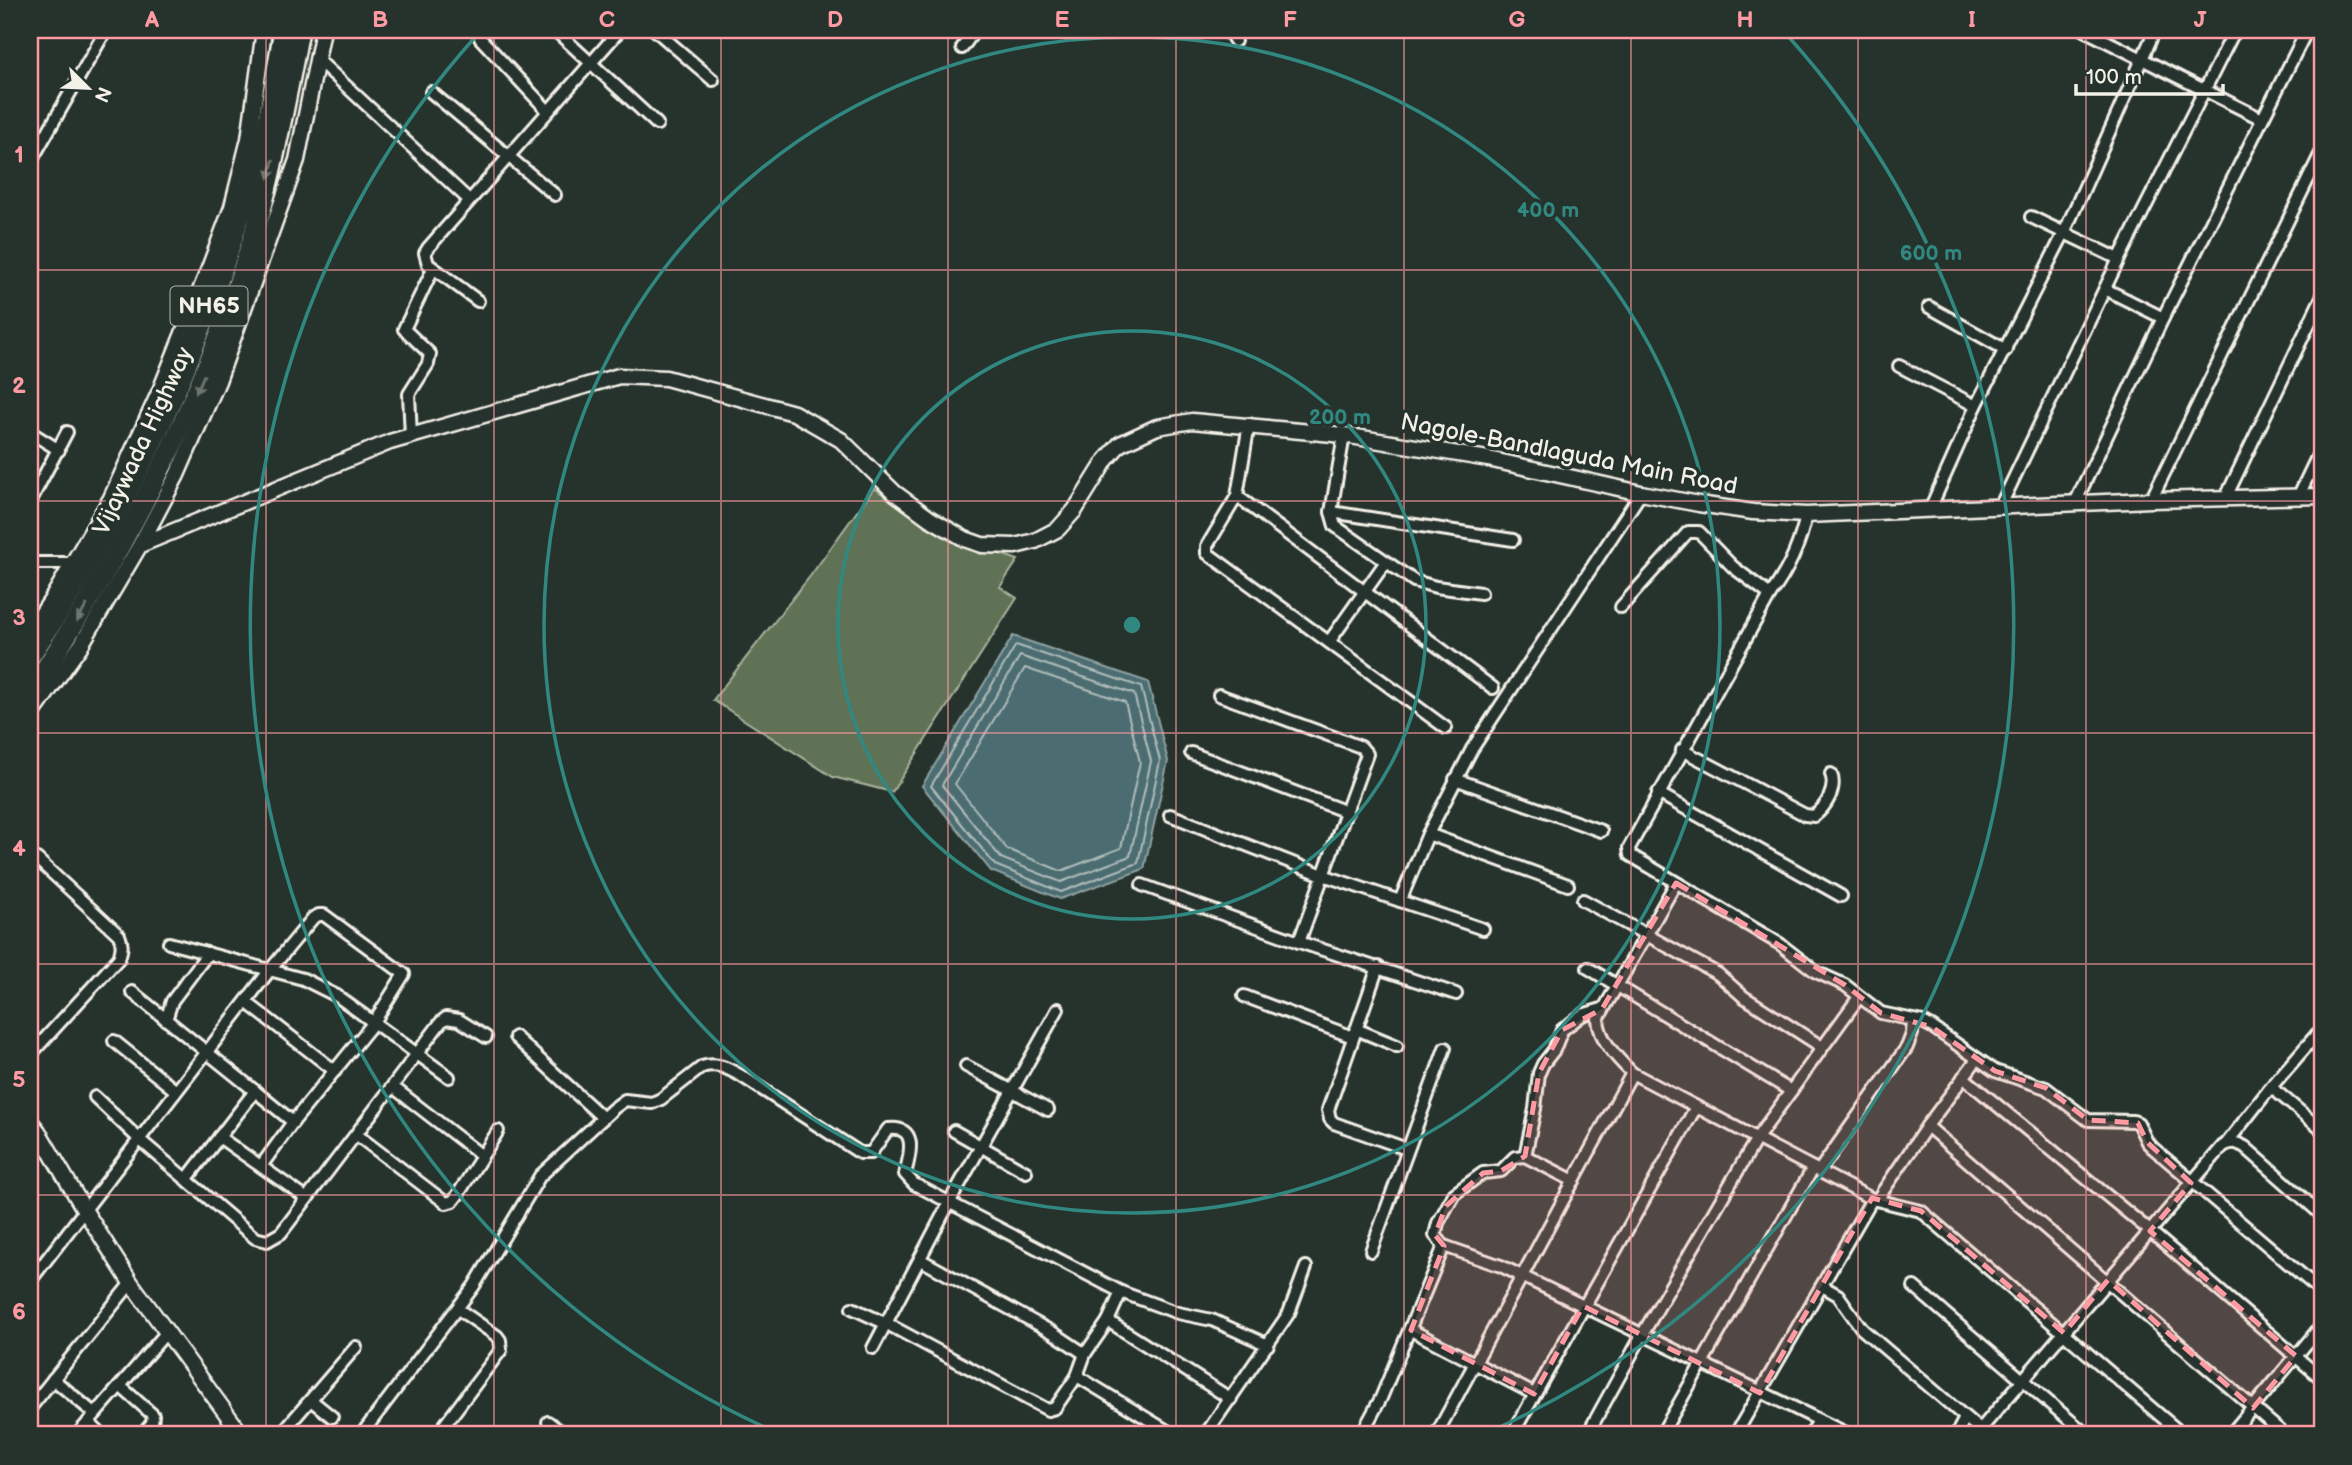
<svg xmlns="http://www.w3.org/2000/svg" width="2352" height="1465" font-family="'Balsamiq Sans',sans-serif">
  <rect width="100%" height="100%" fill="#26332d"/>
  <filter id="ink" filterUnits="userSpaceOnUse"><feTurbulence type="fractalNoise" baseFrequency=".0143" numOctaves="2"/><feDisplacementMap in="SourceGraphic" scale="14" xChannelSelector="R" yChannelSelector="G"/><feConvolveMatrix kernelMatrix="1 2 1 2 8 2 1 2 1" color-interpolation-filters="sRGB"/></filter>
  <g filter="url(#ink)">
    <polygon fill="#617254" stroke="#aab29e" stroke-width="2" points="874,488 934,530 1018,560 1000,587 1017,598 892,792 833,777 713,700 811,575"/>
    <polygon fill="#4b6d72" stroke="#8fa2a1" stroke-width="2" points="1013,636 1148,682 1168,761 1144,869 1060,899 991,871 922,786"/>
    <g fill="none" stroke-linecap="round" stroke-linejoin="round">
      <g stroke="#b0bcb9" stroke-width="2">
        <polygon points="1016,645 1141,687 1160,761 1138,863 1061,892 995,865 931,786"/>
        <polygon points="1020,656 1134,694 1151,761 1130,856 1061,882 1001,858 942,785"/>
        <polygon points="1025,668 1125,702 1140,762 1121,848 1061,871 1007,849 955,784"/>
      </g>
      <g stroke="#f4f1e8" stroke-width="16">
        <g id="street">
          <polyline points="555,30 657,124"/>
          <polyline points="655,30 713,80"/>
          <polyline points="1228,30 1235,41"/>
          <polyline points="2084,30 2262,119"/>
          <polyline points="480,38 548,111"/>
          <polyline points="962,48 975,30"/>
          <polyline points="318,60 469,200"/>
          <polyline points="431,92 555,195"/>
          <polyline points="30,163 106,30"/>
          <polyline points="2031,217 2119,259"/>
          <polyline points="2105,289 2163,318"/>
          <polyline points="478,301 428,264 425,253 428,248 620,30"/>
          <polyline points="1929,307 2006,350"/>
          <polyline points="1899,366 1976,406"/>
          <polyline points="1249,424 1237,496 1207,546 1207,553 1446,728"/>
          <polyline points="30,432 59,450"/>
          <polyline points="1344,435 1331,512 1335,526 1414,581 1436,587 1481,593"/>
          <polyline points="411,436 409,394 428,364 430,354 404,329 433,269"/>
          <polyline points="1237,496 1493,688"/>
          <polyline points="2298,497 2322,447"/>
          <polyline points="2225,499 2322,297"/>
          <polyline points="2151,500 2322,151"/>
          <polyline points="30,502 67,432"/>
          <polyline points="2075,503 2163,318 2307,30"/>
          <polyline points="2001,505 2119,259 2235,30"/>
          <polyline points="1930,509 1976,406 2064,233 2155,30"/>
          <polyline points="1331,512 1513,540"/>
          <path d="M1806,515C1800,545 1788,571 1770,595L1629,848L1630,855L1780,944L1816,972L1845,985L1881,1013L1923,1022L1932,1027L1995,1071L2046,1088L2088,1120L2133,1121L2138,1123L2147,1142L2153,1148L2322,1292"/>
          <polyline points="30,563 73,563"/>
          <polyline points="1621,607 1688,532 1699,532 1733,567 1770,595"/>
          <polyline points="1329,642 1385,563"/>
          <polyline points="1219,695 1361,747 1367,754 1299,942"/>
          <path d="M1682,750L1805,815L1814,816C1826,807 1837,789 1831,774"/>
          <polyline points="1191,753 1347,812"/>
          <polyline points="1455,779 1601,831"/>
          <polyline points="1658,793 1841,896"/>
          <polyline points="1170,815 1323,875 1483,929"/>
          <polyline points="1428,834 1568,885"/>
          <path d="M1676,883L1598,1019C1599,1040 1617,1058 1632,1073L1872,1199L1921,1211L2183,1435"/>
          <polyline points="1142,885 1299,942 1456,994"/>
          <polyline points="1583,900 1718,974 1744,997 1822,1047"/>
          <polyline points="1400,901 1428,834 1472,749 1641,493"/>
          <polyline points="169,943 303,979 337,996 449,1077"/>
          <polyline points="1378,967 1328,1110 1330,1119 1334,1123 1407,1149"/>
          <polyline points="1588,968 1791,1091"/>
          <polyline points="132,992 255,1091"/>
          <polyline points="1244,996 1353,1037"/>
          <polyline points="246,1002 335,1071"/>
          <polyline points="166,1020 172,1001 208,953"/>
          <polyline points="1356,1029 1397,1046"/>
          <polyline points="515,1037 603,1118"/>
          <polyline points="2322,1039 2317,1034 2271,1087 2322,1130"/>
          <polyline points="114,1041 176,1091"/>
          <path d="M30,1055L119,958C122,949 123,944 119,935L37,859"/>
          <polyline points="966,1066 1048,1110"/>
          <polyline points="1963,1077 2150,1231 2322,1379"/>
          <polyline points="393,1087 482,1156"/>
          <polyline points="95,1097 140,1140 255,1238 267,1241 281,1233 441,1022 446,1018 459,1020 486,1037"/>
          <polyline points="1927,1126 2285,1435"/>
          <polyline points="954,1131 1026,1172"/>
          <polyline points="357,1135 446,1203 453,1201 457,1196 498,1131"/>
          <polyline points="219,1137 306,1198"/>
          <polyline points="2226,1144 2271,1087"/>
          <polyline points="1525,1156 1535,1109 1539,1073 1543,1064 1554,1050 1562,1030 1582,1015 1602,1009"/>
          <polyline points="1819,1171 1907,1047 1912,1034 1913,1020"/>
          <polyline points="186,1180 255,1091 293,1122"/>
          <polyline points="1877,1200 1927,1126 1977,1059"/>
          <polyline points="1444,1246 1435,1235 1438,1223 1454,1194 1483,1173 1501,1171 1515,1157 1525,1156 1574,1181"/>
          <polyline points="1371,1251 1445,1048"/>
          <polyline points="921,1260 1052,1332 1085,1354"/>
          <polyline points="30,1281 270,970 313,918 319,915 324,915 404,974 374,1022 293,1122 261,1166"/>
          <polyline points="1822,1286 1838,1295 1862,1329 1986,1435"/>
          <polyline points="1914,1287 2087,1435"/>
          <polyline points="852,1308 891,1326 1048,1410 1055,1408 1077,1376 1085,1354 1108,1321 1121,1292"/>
          <polyline points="1108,1321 1231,1399"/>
          <polyline points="1411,1330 1534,1394"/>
          <polyline points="873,1348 949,1203 1058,1009"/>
          <polyline points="1077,1376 1174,1435"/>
          <polyline points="53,1379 95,1414"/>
          <polyline points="120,1386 153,1415 152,1423 142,1435"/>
          <polyline points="311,1400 332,1417"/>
          <polyline points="30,1408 131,1283"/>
          <polyline points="88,1422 102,1435"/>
          <polyline points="548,1422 565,1435"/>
          <path d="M1980,1430L2223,1146C2232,1141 2236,1142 2245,1147L2322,1215"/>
          <polyline points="77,1435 166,1333"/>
          <polyline points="280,1435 356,1347"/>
          <path d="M361,1435L474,1286L540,1176L614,1108L625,1100L652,1103L661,1099L702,1067C718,1062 729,1069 743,1077L860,1153H871L888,1129C920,1125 909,1158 905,1174L914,1184L1121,1292L1178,1313L1212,1320L1268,1345"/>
          <polyline points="437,1435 501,1350 500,1340 497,1336 458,1309"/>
          <polyline points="1205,1435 1289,1313 1306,1267"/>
          <polyline points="1361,1435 1381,1398 1444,1246 1501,1266 1850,1435"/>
          <polyline points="1436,1435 1632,1073"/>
          <polyline points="1512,1435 1696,1107"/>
          <polyline points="1587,1435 1642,1335 1757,1138 1859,997"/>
          <polyline points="1661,1435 1813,1168"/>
          <polyline points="1735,1435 1872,1199"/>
          <polyline points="1810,1435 1819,1421"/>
          <polyline points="1956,1435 1965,1418"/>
          <polyline points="2230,1435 2322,1325"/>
        </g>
      </g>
      <g stroke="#f4f1e8" stroke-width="19">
        <g id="secondary">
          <polyline points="140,545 390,442 619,376 666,378 794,413 841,440 895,493 929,518 965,539 982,545 1015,546 1035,541 1058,529 1075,510 1106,460 1120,444 1157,427 1192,421 1344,435 1488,459 1641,493 1699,504 1753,512 1806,515 2151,500 2322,496"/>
          <polyline points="30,631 50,602 111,498 159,393 208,271 232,207 249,139 264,30"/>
          <polyline points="30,717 81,645 140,545 177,475 218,381 297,160 323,30"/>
          <polyline points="30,1121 38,1131 85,1211 131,1283 242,1435"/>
        </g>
      </g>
      <g stroke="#f4f1e8" stroke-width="24">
        <g id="highway">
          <path d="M30,656C121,524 191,374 238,221C248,191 260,160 266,129C273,96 278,63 284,30"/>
          <path d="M30,692C131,542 214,381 262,206C277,148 288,89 299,30"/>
        </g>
      </g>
      <use href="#street" stroke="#26332d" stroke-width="10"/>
      <use href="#secondary" stroke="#26332d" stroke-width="14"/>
      <use href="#highway" stroke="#26332d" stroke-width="19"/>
    </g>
    <defs><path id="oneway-solid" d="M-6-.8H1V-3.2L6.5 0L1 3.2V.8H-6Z" transform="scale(1.75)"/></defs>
    <g fill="#6e766e">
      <use href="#oneway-solid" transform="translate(271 169) rotate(104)"/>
      <use href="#oneway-solid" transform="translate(200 384) rotate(114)"/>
      <use href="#oneway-solid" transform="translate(82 613) rotate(121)"/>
    </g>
  </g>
  <path fill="#ff9aa2" fill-opacity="0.2" stroke="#ff9aa2" stroke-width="5" stroke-dasharray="14 9" stroke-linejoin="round" d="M1676,883L1845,985L1881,1013L1932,1027L1995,1071L2046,1088L2088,1120L2138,1123L2147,1142L2191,1183L2150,1231L2296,1356L2253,1408L2108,1280L2064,1333L1921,1211L1872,1198L1760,1393L1583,1306L1534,1394L1411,1330L1444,1246L1435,1235L1446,1206L1483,1173L1501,1171L1525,1156L1539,1073L1562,1030L1602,1009Z"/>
  <path fill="none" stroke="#ff9aa2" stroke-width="2" stroke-opacity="0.55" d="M266,30V1435M494,30V1435M721,30V1435M948,30V1435M1176,30V1435M1404,30V1435M1631,30V1435M1858,30V1435M2086,30V1435M30,270H2322M30,501H2322M30,733H2322M30,964H2322M30,1195H2322"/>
  <g fill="none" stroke="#318880" stroke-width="3.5">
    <circle cx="1132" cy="625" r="294"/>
    <circle cx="1132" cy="625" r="588"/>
    <path d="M780 1434A882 882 0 0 1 477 35M1787 35A882 882 0 0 1 1484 1434"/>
  </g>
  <g text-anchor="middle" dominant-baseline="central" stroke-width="7" stroke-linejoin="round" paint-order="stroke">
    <rect fill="#26332d" stroke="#b6b8b0" stroke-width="2" x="170.5" y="286.5" width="77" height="39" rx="5"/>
    <g font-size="23" font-weight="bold" fill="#f4f1e8">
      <text x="209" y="306">NH65</text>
    </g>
    <g font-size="24" fill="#f4f1e8" stroke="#26332d">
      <text transform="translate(143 441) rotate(-65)">Vijaywada Highway</text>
      <text transform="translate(1569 454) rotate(11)">Nagole-Bandlaguda Main Road</text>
    </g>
  </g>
  <circle cx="1132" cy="625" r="10" fill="#318880" stroke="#26332d" stroke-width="3.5"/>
  <g font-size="21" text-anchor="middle" font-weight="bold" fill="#318880" stroke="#26332d" stroke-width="7" stroke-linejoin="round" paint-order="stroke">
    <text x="1548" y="217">400 m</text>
    <text x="1931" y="260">600 m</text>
    <text x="1340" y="424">200 m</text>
  </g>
  <rect width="2352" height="1465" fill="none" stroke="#26332d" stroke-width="77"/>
  <g transform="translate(88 88) rotate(114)" stroke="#26332d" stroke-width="5" paint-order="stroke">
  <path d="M0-5L12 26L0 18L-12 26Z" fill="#f4f1e8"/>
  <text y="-10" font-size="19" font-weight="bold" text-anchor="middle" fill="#f4f1e8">N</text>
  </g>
  <path d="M2076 84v10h147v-10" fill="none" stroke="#f4f1e8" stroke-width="3.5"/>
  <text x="2086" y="84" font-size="21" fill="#f4f1e8" stroke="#26332d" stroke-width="5" paint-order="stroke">100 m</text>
  <rect x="38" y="38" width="2276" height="1388" fill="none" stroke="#ff9aa2" stroke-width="2.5"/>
  <g font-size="23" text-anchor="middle" font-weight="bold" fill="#ff9aa2">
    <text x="152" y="27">A</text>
    <text x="380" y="27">B</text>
    <text x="607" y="27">C</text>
    <text x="835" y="27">D</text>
    <text x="1062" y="27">E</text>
    <text x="1290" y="27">F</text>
    <text x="1517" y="27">G</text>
    <text x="1745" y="27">H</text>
    <text x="1972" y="27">I</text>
    <text x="2200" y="27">J</text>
    <text x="19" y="162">1</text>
    <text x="19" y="393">2</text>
    <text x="19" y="625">3</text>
    <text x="19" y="856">4</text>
    <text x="19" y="1087">5</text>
    <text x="19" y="1319">6</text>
  </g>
</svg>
